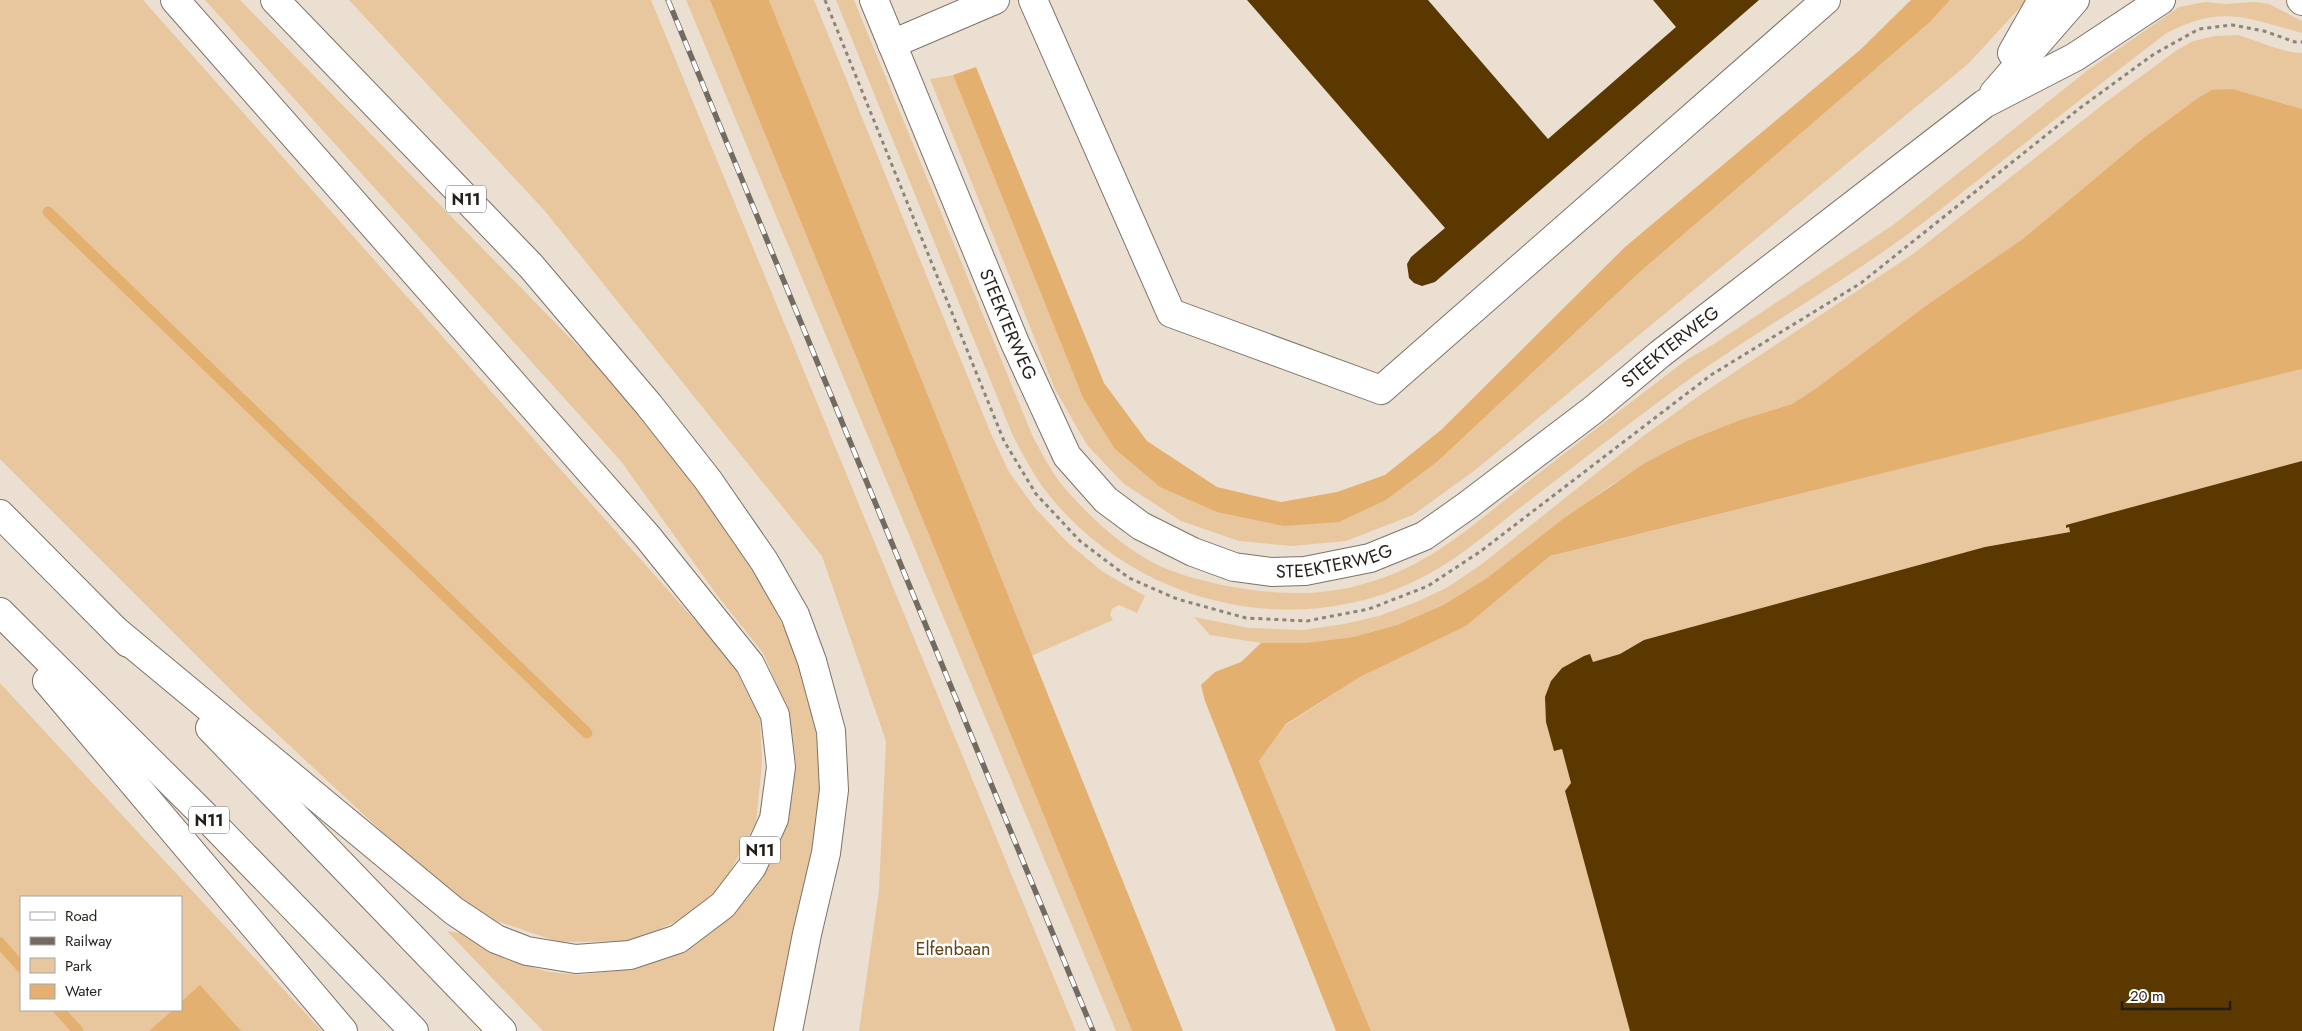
<svg xmlns="http://www.w3.org/2000/svg" width="2302" height="1031" font-family="Jost,sans-serif">
  <rect width="100%" height="100%" fill="#ebdfd1"/>
  <g fill="#e8c79f" fill-rule="evenodd">
    <polygon points="0,0 143,0 732,662 760,717 762,764 756,822 723,886 677,921 634,941 559,942 467,911 243,702 0,459"/>
    <path d="M205,0H240L649,419C713,506 781,597 813,703C822,734 822,787 817,819C810,874 794,928 784,983C781,998 776,1015 775,1031H543L447,931L460,933L507,960L549,972L579,975L632,969L680,951L789,813L796,765L788,710L763,653L717,595L620,460Z"/>
    <polygon points="349,0 651,0 1076,1031 859,1031 879,890 886,741 822,556 544,210"/>
    <polygon points="686,0 710,0 1132,1031 1116,1031"/>
    <polygon points="769,0 814,0 992,436 1009,472 1035,508 1068,543 1103,572 1145,596 1137,613 1119,605 1112,609 1110,615 1113,620 1031,656"/>
    <path d="M836,0H854L1033,437C1041,451 1049,468 1059,481C1085,514 1132,557 1172,571C1188,577 1205,581 1222,585C1279,596 1330,598 1385,577C1436,559 1478,521 1520,488C1575,445 1631,402 1686,360L1714,344L1893,225L2088,70L2179,7L2205,2L2225,4L2255,2L2269,4L2302,21V33C2246,18 2221,4 2165,34C2106,80 2046,126 1987,173C1957,196 1928,220 1897,242C1827,292 1750,335 1680,386C1625,426 1571,469 1517,510C1484,536 1452,564 1413,582C1287,642 1130,601 1045,490C1033,474 1023,454 1013,436Z"/>
    <polygon points="1950,0 2027,0 1968,64 1474,471 1413,515 1346,541 1292,546 1239,541 1181,521 1124,484 1087,445 1055,389 930,79 953,75 1083,398 1114,448 1217,512 1386,500 1437,462 1641,271 1930,22"/>
    <path d="M2238,35C2259,41 2280,52 2302,53V109L2233,89L2198,98L2142,139L2024,238L1927,305L1818,387L1792,404L1740,420L1687,441L1611,485L1487,578L1443,605L1397,625L1353,637L1305,643H1261L1210,635L1194,617L1249,628L1303,630L1344,624L1379,616L1419,601L1448,587L1482,564L1642,437L1700,395L1913,254L2110,99L2177,50L2193,41L2215,36Z"/>
    <polygon points="2302,369 2302,1031 1371,1031 1259,761 1286,725 1360,677 1466,626 1550,556"/>
    <path d="M0,683L322,1031H0ZM21,897H181V1010H21Z"/>
  </g>
  <g fill="#e3b06f">
    <polygon points="710,0 769,0 1183,1031 1132,1031"/>
    <polygon points="1911,0 1950,0 1930,22 1641,271 1437,462 1386,500 1339,522 1284,526 1217,512 1160,487 1114,448 1083,398 953,75 976,67 1104,383 1147,441 1217,487 1281,502 1337,492 1385,475 1441,430 1625,247 1860,50"/>
    <polygon points="2233,89 2302,109 2302,369 1550,556 1466,626 1360,677 1286,724 1259,761 1371,1031 1336,1031 1205,701 1201,685 1215,672 1241,662 1261,643 1305,643 1353,637 1397,625 1443,605 1487,578 1563,519 1645,463 1687,441 1740,420 1792,404 1818,387 1927,305 2024,238 2142,139 2198,98 2212,90"/>
    <polygon points="200,985 241,1031 149,1031 173,1010 181,1010 181,1002"/>
  </g>
  <g fill="none" stroke-linecap="round" stroke-linejoin="round">
    <g stroke="#e3b06f" stroke-width="11">
      <polyline points="48,212 587,733"/>
      <polyline points="0,943 21,967"/>
      <polyline points="59,1010 78,1031"/>
    </g>
  </g>
  <g fill="#5b3800">
    <polygon points="1247,0 1428,0 1548,139 1676,27 1653,0 1759,0 1435,282 1422,286 1414,283 1409,278 1407,264 1411,257 1445,228"/>
    <polygon points="2302,461 2302,1031 1630,1031 1565,791 1571,783 1562,749 1554,751 1546,722 1545,697 1551,681 1562,668 1584,656 1590,654 1593,662 1620,654 1644,640 1985,547 2070,532 2069,527 2066,528 2066,525"/>
  </g>
  <g fill="none" stroke-linecap="round" stroke-linejoin="round">
    <g stroke="#7e7367" stroke-width="30">
      <g id="minor">
        <polyline points="1033,0 1171,313 1381,390 1826,0"/>
        <polyline points="2301,0 2302,1"/>
        <polyline points="892,44 995,0"/>
      </g>
    </g>
    <g stroke="#7e7367" stroke-width="30">
      <g id="major">
        <path id="s1" d="M874,0L1015,343L1067,456L1106,500L1141,526L1193,552L1234,567L1271,572L1305,571L1370,558L1424,536L1468,505L1593,410L1660,354L1984,104L2075,57L2161,0"/>
        <polyline points="2012,53 2042,0"/>
        <polyline points="1994,93 2075,0"/>
      </g>
    </g>
    <g stroke="#7e7367" stroke-width="30">
      <g id="highway">
        <polyline points="275,0 531,266 649,405 708,480 764,561 795,615 812,661 831,731 834,790 826,853 807,934 788,1031"/>
        <polyline points="0,514 128,643"/>
        <polyline points="0,612 208,819 414,1031"/>
        <polyline points="115,630 454,911 496,939 527,951 576,959 630,955 678,939 723,905 752,867 774,819 781,767 775,715 750,664 647,536 175,0"/>
        <polyline points="47,681 343,1031"/>
        <polyline points="210,728 502,1031"/>
      </g>
    </g>
    <polyline stroke="#8d857b" stroke-width="3" stroke-dasharray="4 4" stroke-linecap="butt" points="825,0 1004,441 1036,494 1080,541 1129,578 1177,599 1246,618 1307,621 1369,609 1428,586 1481,551 1711,375 1861,283 2080,108 2154,54 2199,29 2232,25 2264,31 2295,42 2302,42"/>
    <use href="#minor" stroke="#fff" stroke-width="28"/>
    <use href="#major" stroke="#fff" stroke-width="28"/>
    <use href="#highway" stroke="#fff" stroke-width="28"/>
    <g stroke="#736b62" stroke-width="5.5">
      <polyline id="rail" points="668,0 1093,1031"/>
    </g>
    <use href="#rail" stroke="#fff" stroke-width="4" stroke-dasharray="11" stroke-linecap="butt"/>
  </g>
  <g text-anchor="middle" dominant-baseline="central" stroke-width="5" stroke-linejoin="round" paint-order="stroke">
    <g fill="#fff" stroke="#65625e" stroke-width="1">
      <rect x="446" y="185.5" width="40" height="27" rx="4"/>
      <rect x="189" y="806.5" width="40" height="27" rx="4"/>
      <rect x="740" y="836.5" width="40" height="27" rx="4"/>
    </g>
    <g font-size="16" font-weight="bold" fill="#231e19">
      <text x="466" y="199">N11</text>
      <text x="209" y="820">N11</text>
      <text x="760" y="850">N11</text>
    </g>
    <g font-size="18" fill="#231e19" stroke="#fff">
      <text stroke="none"><textPath href="#s1" startOffset="351">STEEKTERWEG</textPath></text>
      <text stroke="none"><textPath href="#s1" startOffset="1206">STEEKTERWEG</textPath></text>
      <text stroke="none"><textPath href="#s1" startOffset="801">STEEKTERWEG</textPath></text>
    </g>
    <g font-size="18" fill="#654310" stroke="#fff">
      <text x="953" y="949">Elfenbaan</text>
    </g>
  </g>
  <rect x="20" y="896" width="162" height="115" fill="#ffffff" stroke="#a7a5a3"/>
  <rect x="30" y="912" width="25" height="8" fill="#ffffff" stroke="#a7a5a3"/>
  <text x="65" y="921" font-size="15" fill="#231e19">Road</text>
  <rect x="30" y="937" width="25" height="8" fill="#736b62" stroke="#a7a5a3"/>
  <text x="65" y="946" font-size="15" fill="#231e19">Railway</text>
  <rect x="30" y="958" width="25" height="15" fill="#e8c79f" stroke="#a7a5a3"/>
  <text x="65" y="971" font-size="15" fill="#231e19">Park</text>
  <rect x="30" y="984" width="25" height="15" fill="#e3b06f" stroke="#a7a5a3"/>
  <text x="65" y="996" font-size="15" fill="#231e19">Water</text>
  <path d="M2122 1001v8h108v-8" fill="none" stroke="#231e19" stroke-width="2.5"/>
  <text x="2130" y="1001" font-size="15" fill="#231e19" stroke="#ffffff" stroke-width="4" paint-order="stroke">20 m</text>
</svg>
